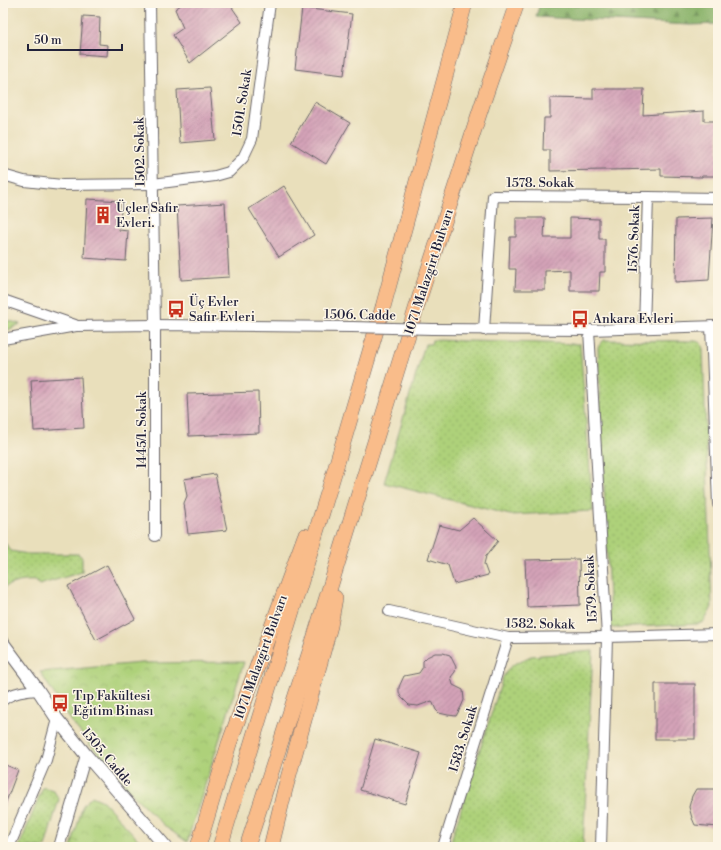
<svg xmlns="http://www.w3.org/2000/svg" width="721" height="850" font-family="'Libre Bodoni',serif">
  <defs>
    <pattern id="grass-dots" width="8" height="8" patternUnits="userSpaceOnUse"><rect width="8" height="8" fill="#aed17a"/><path d="M2 2h.1M6 6h.1" fill="none" stroke="#95b36a" stroke-width="1.8" stroke-linecap="round"/></pattern>
    <pattern id="forest-firs" width="22" height="20" patternUnits="userSpaceOnUse"><rect width="22" height="20" fill="#8ab36a"/><path d="M5 1l3.5 6h-7zM16 11l3.5 6h-7z" fill="#709158"/></pattern>
    <pattern id="park-crowns" width="20" height="18" patternUnits="userSpaceOnUse"><rect width="20" height="18" fill="#aed17a"/><path d="M2 6a3 3 0 1 1 6 0M12 15a3 3 0 1 1 6 0" fill="none" stroke="#95b36a"/></pattern>
    <pattern id="building-hatch" width="6" height="6" patternUnits="userSpaceOnUse"><rect width="6" height="6" fill="#d4a3b8"/><path d="M-1 1l2-2M0 6l6-6M5 7l2-2" fill="none" stroke="#ac8497"/></pattern>
  </defs>
  <rect width="100%" height="100%" fill="#fcf5e5"/>
  <filter id="ink" filterUnits="userSpaceOnUse"><feTurbulence type="fractalNoise" baseFrequency=".025" numOctaves="2"/><feDisplacementMap in="SourceGraphic" scale="8" xChannelSelector="R" yChannelSelector="G"/><feConvolveMatrix kernelMatrix="1 2 1 2 8 2 1 2 1" color-interpolation-filters="sRGB"/></filter>
  <filter id="wash" filterUnits="userSpaceOnUse"><feTurbulence type="fractalNoise" baseFrequency=".012" numOctaves="4" result="noise"/><feDisplacementMap in="SourceGraphic" scale="16" xChannelSelector="R" yChannelSelector="G"/><feGaussianBlur stdDeviation="0.9" result="paint"/><feColorMatrix in="noise" values="0 0 0 0 0 0 0 0 0 0 0 0 0 0 0 0 0 1.4 0 .05"/><feComposite in="paint" operator="in"/></filter>
  <g filter="url(#wash)">
    <rect width="100%" height="100%" fill="#e9dfbb"/>
    <g fill="url(#grass-dots)" stroke="#687a5a">
      <polygon points="3,319 20,324 6,331 3,332"/>
      <polygon points="432,340 580,344 593,511 510,515 384,483 425,344 431,344"/>
      <polygon points="604,340 696,341 701,343 703,349 712,607 704,622 699,624 613,628 611,627 610,623 598,347"/>
      <path d="M3,540L11,551L28,554H78L82,557V572L39,585L36,581C24,580 14,582 3,588Z"/>
      <polygon points="593,651 583,847 449,847 503,677 508,669 514,664 531,656"/>
      <polygon points="43,787 53,790 59,799 45,847 19,847"/>
    </g>
    <polygon fill="url(#forest-firs)" stroke="#566a52" points="540,3 718,3 718,24 690,25 536,17"/>
    <g fill="url(#park-crowns)" stroke="#687a5a">
      <polygon points="244,662 187,842 166,827 127,789 111,766 91,746 72,722 40,672 141,663"/>
      <polygon points="92,796 103,801 145,847 71,847 83,805"/>
    </g>
    <g id="blocks">
      <g fill="url(#building-hatch)">
        <polygon points="184,3 229,3 242,22 190,63 173,35 183,28 175,9"/>
        <polygon points="302,8 352,14 344,75 295,69"/>
        <polygon points="83,16 100,17 99,44 108,45 107,56 80,54"/>
        <polygon points="210,88 215,140 180,143 177,90"/>
        <polygon points="593,89 644,89 643,115 704,111 704,121 718,121 718,176 702,176 702,177 661,176 661,169 550,171 550,150 543,150 544,118 550,118 550,98 593,99"/>
        <polygon points="315,102 350,123 326,164 291,142"/>
        <polygon points="284,186 314,235 279,257 249,209"/>
        <polygon points="87,199 122,201 119,230 128,231 126,261 84,258"/>
        <polygon points="225,203 229,277 181,280 177,206"/>
        <polygon points="516,218 545,218 544,238 570,238 570,218 599,219 599,239 605,239 605,272 600,272 599,291 570,291 570,270 545,271 545,290 515,290 516,269 509,269 510,237 516,237"/>
        <polygon points="713,218 709,280 675,282 676,219"/>
        <polygon points="81,377 84,428 34,431 31,380"/>
        <polygon points="258,392 259,433 189,436 187,394"/>
        <polygon points="215,474 227,530 188,534 184,503 187,496 184,479"/>
        <polygon points="473,518 498,541 486,556 484,564 488,575 454,584 448,565 428,559 439,525 459,530"/>
        <polygon points="579,559 580,605 527,607 525,560"/>
        <polygon points="107,565 135,619 96,640 68,586"/>
        <polygon points="435,653 443,653 450,655 456,667 455,672 451,677 453,685 463,690 464,700 461,707 456,716 448,715 439,713 436,710 432,701 418,706 409,705 401,697 399,692 399,687 404,676 419,673 423,667 423,661 427,657"/>
        <rect x="655" y="684" width="40" height="55"/>
        <polygon points="375,739 421,753 405,804 360,790"/>
        <polygon points="3,764 18,770 4,807 3,807"/>
        <polygon points="696,789 718,789 718,827 695,825 692,818 689,807 692,796"/>
      </g>
    </g>
  </g>
  <g filter="url(#ink)">
    <use href="#blocks" fill-opacity="0" stroke="#686468" stroke-width="1"/>
    <g fill="none" stroke-linecap="round" stroke-linejoin="round">
      <g stroke="#686468" stroke-width="12">
        <g id="minor">
          <polyline points="150,3 155,325 155,536"/>
          <polyline points="3,175 24,181 62,185 153,184 215,176 229,172 243,158 252,139 270,3"/>
          <polyline points="3,300 75,325"/>
          <polyline points="711,326 718,504"/>
          <polyline points="644,328 648,197 718,198"/>
          <polyline points="432,329 589,330 718,326"/>
          <polyline points="484,330 493,196 648,197"/>
          <polyline points="589,330 607,637 601,847"/>
          <polyline points="3,339 76,326 155,325 352,327"/>
          <polyline points="389,611 508,638 607,637 718,634"/>
          <path d="M3,700C13,692 26,691 38,690"/>
          <polyline points="9,847 46,760 57,719"/>
          <polyline points="59,847 86,755"/>
          <polyline points="443,847 508,638"/>
        </g>
      </g>
      <g stroke="#686468" stroke-width="14">
        <polyline id="tertiary" points="3,643 38,690 57,719 86,755 166,847"/>
      </g>
      <g stroke="#686468" stroke-width="16">
        <g id="primary">
          <polyline points="198,847 229,744 305,536"/>
          <polyline points="220,847 335,470 383,307 465,3"/>
          <polyline points="247,847 314,639 420,296 482,105 517,3"/>
          <polyline points="271,847 285,789 330,626 335,598"/>
        </g>
      </g>
      <use href="#minor" stroke="#fff" stroke-width="10"/>
      <use href="#tertiary" stroke="#fff" stroke-width="12"/>
      <use href="#primary" stroke="#f9bc8a" stroke-width="15"/>
      <g stroke="#686468" stroke-width="12" stroke-linecap="butt">
        <polyline id="minor-bridge" points="352,327 432,329"/>
      </g>
      <use href="#minor-bridge" stroke="#fff" stroke-width="10"/>
    </g>
  </g>
  <defs>
    <g id="building-bare" transform="scale(1.38)"><path d="M-4-6H4V6H1V3H-1V6H-4ZM-2.5-4.3h1.7v1.8h-1.7ZM.8-4.3h1.7v1.8H.8ZM-2.5-1h1.7V.8h-1.7ZM.8-1h1.7V.8H.8Z" fill="#c8321e" stroke="#fcf5e5" stroke-width="2.5" paint-order="stroke"/></g>
    <g id="bus-bare" transform="scale(1.38)"><path d="M-5-6H5V4H4V6H2V4H-2V6H-4V4H-5ZM-3.5-4V0h7V-4ZM-3.5 1.2v1.5H-2V1.2ZM2 1.2v1.5H3.5V1.2Z" fill="#c8321e" stroke="#fcf5e5" stroke-width="2.5" paint-order="stroke"/></g>
  </defs>
  <g fill-rule="evenodd">
    <use href="#building-bare" x="103" y="215"/>
    <use href="#bus-bare" x="176" y="309"/>
    <use href="#bus-bare" x="580" y="319"/>
    <use href="#bus-bare" x="60" y="703"/>
  </g>
  <g text-anchor="middle" dominant-baseline="central" stroke-width="3" stroke-linejoin="round" paint-order="stroke">
    <g font-size="13" fill="#22223b" stroke="#fcf5e5">
      <text transform="translate(242 103) rotate(-81)">1501. Sokak</text>
      <text transform="translate(140 152) rotate(-91)">1502. Sokak</text>
      <text x="540" y="183">1578. Sokak</text>
      <text transform="translate(634 239) rotate(-88)">1576. Sokak</text>
      <text transform="translate(429 272) rotate(-72)">1071 Malazgirt Bulvarı</text>
      <text transform="translate(360 315) rotate(1)">1506. Cadde</text>
      <text transform="translate(142 430) rotate(-90)">1445/1. Sokak</text>
      <text transform="translate(591 589) rotate(-93)">1579. Sokak</text>
      <text transform="translate(540 624) rotate(1)">1582. Sokak</text>
      <text transform="translate(261 657) rotate(-70)">1071 Malazgirt Bulvarı</text>
      <text transform="translate(463 739) rotate(-73)">1583. Sokak</text>
      <text transform="translate(107 757) rotate(50)">1505. Cadde</text>
    </g>
    <g font-size="13" fill="#22223b" stroke="#fcf5e5" text-anchor="start">
      <text x="116" y="208">Üçler Safir<tspan x="116" dy="15">Evleri.</tspan></text>
      <text x="189" y="302">Üç Evler<tspan x="189" dy="15">Safir Evleri</tspan></text>
      <text x="593" y="319">Ankara Evleri</text>
      <text x="73" y="696">Tıp Fakültesi<tspan x="73" dy="15">Eğitim Binası</tspan></text>
    </g>
  </g>
  <rect width="721" height="850" fill="none" stroke="#fcf5e5" stroke-width="16"/>
  <path d="M28 44v6h94v-6" fill="none" stroke="#22223b" stroke-width="2"/>
  <text x="34" y="44" font-size="12" fill="#22223b" stroke="#fcf5e5" stroke-width="3" paint-order="stroke">50 m</text>
</svg>
